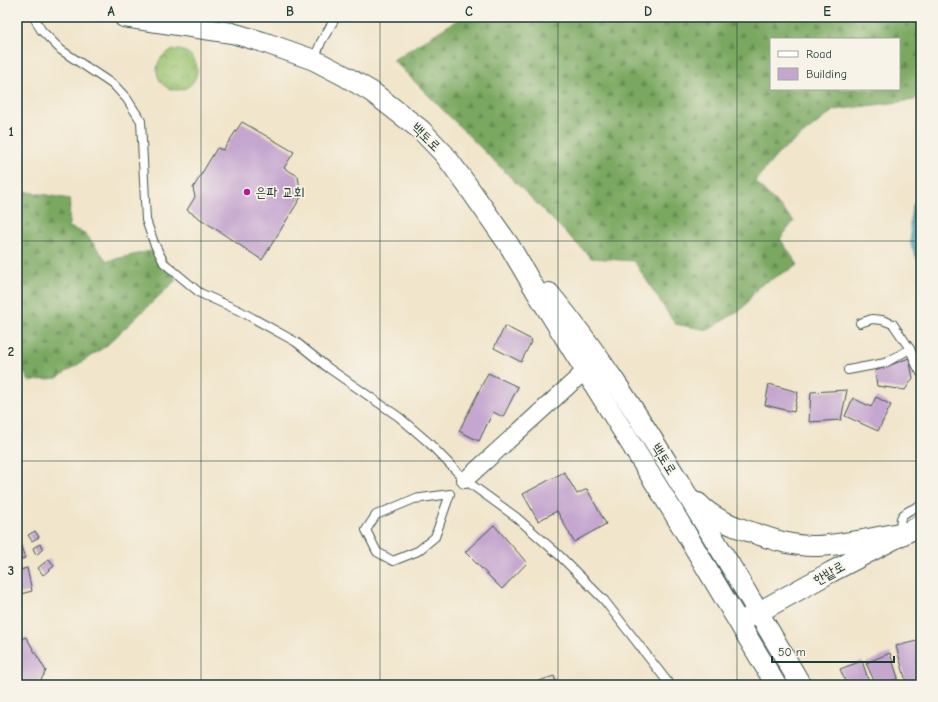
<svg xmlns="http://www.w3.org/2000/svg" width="938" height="702" font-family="'Comic Neue','Poor Story',sans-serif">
  <defs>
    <pattern id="forest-firs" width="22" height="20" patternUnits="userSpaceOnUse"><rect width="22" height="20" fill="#7aa861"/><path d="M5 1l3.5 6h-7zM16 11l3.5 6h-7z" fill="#638a51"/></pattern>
    <pattern id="park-crowns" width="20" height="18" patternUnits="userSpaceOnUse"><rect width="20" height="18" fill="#99c26e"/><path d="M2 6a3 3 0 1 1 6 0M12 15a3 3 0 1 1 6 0" fill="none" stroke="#7c9f5b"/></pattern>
    <pattern id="water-rules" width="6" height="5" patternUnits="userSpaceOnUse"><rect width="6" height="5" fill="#45adc4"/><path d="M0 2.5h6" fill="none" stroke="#398ea0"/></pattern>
  </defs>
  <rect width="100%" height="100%" fill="#f7f3e8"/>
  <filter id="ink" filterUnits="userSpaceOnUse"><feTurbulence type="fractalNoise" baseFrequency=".025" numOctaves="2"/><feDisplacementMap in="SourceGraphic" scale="8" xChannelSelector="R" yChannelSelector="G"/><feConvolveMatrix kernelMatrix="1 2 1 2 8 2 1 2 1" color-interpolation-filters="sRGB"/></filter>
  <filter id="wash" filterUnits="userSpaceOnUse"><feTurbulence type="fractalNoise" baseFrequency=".012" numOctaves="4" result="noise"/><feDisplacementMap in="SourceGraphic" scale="16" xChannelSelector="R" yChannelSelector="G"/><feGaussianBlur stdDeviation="0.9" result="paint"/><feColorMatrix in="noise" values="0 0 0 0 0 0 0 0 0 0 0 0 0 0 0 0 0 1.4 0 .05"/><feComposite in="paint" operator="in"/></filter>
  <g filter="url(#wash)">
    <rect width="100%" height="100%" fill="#f1e5cb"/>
    <g fill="url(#forest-firs)" stroke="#4c724a" fill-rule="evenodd">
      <path d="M462,17H921V93L915,100L834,110L778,154L755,181L794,221L780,239L798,265L759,286L742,309L708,330L675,324L634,261L591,258L393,60ZM771,39H899V89H771Z"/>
      <polygon points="17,190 70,199 69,227 85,233 107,261 159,249 176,280 106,346 57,378 29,381 17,360"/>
    </g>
    <circle fill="url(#park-crowns)" stroke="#5c8051" cx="177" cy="70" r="20"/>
    <polygon fill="url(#water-rules)" stroke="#32757c" points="921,197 921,267 911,245 910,223 912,208 916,200"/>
    <g id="blocks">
      <g fill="#c5a6cf">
        <polygon points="242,122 294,152 284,168 298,176 301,197 262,260 187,210 195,197 193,188 217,148 223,150"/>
        <polygon points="505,326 532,340 521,362 494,348"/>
        <polygon points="909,358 913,378 905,390 877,386 875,371"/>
        <polygon points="488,373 518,387 503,417 493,412 479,441 459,431"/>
        <polygon points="769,384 798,392 794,412 765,405"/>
        <polygon points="847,390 841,420 809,422 811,392"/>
        <polygon points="876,397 891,405 878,431 845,416 853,398 871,407"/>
        <polygon points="564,472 577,494 587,489 606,524 574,542 557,511 538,521 523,494"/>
        <polygon points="494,525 527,563 502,589 465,552"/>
        <polygon points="35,531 39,537 32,541 28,535"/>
        <polygon points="17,534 25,558 17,561"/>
        <polygon points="40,544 43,549 36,555 33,548"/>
        <polygon points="49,559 54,566 43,575 38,568"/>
        <polygon points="27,568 32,591 17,595 17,571"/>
        <polygon points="26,637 46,671 38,685 17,685 17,641"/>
        <polygon points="921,640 921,685 907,685 896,646"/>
        <polygon points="890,653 898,678 885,685 876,685 866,663"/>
        <polygon points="862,661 870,685 847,685 840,669"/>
        <polygon points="554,676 557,685 527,685"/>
      </g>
    </g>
  </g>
  <g filter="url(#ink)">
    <use href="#blocks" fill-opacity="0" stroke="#3e564b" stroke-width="1"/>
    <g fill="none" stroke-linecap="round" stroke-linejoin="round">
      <g stroke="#3e564b" stroke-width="10">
        <g id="service">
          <polyline points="34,17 41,30 61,50 115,86 127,99 141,121 146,220 154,243 164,263 200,293 240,311 296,342 327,367 399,417 428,442 465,480 516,517 560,556 604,600 670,685"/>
          <polyline points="314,60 321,42 336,17"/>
          <polyline points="860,323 872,319 882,320 893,324 910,349 916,364 921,373"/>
          <polyline points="848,370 885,363 910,349"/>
          <polygon points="450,494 435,537 418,551 393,561 377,552 366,530 376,515 414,499"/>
          <path d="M904,532C894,514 907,512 921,505"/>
        </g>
      </g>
      <g stroke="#3e564b" stroke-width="18">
        <polyline id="minor" points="465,480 585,371 596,365"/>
      </g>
      <g stroke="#3e564b" stroke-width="22">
        <g id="tertiary">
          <polyline points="124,17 232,33 263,42 314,60 343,75 372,92 421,130 444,154 467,185 509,245 536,291 672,510 776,685"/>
          <path d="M549,293C599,353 640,419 681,485C722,551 762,618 801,685"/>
          <path d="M698,503C711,517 728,524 745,530C768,538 792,547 817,546C846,545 876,537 905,532"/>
          <polyline points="748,618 831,572 921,525"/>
        </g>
      </g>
      <use href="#service" stroke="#fff" stroke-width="8"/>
      <use href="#minor" stroke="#fff" stroke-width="16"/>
      <use href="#tertiary" stroke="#fff" stroke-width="20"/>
    </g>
  </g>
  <path fill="none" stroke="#1f3d34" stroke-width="1" stroke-opacity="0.55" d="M201,17V685M380,17V685M558,17V685M737,17V685M17,241H921M17,461H921"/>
  <circle fill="#b5179e" stroke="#f7f3e8" stroke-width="1.5" cx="247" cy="192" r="4"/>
  <g text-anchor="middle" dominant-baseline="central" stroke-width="3.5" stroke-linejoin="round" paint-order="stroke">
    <g font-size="14" fill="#1f3d34" stroke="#f7f3e8">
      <text transform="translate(426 137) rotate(44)">백토로</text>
      <text transform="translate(664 459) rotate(58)">백토로</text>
      <text transform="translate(829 573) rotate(-29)">한밭로</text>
    </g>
    <g font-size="14" fill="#1f3d34" stroke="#f7f3e8" text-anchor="start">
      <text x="255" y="192">은파 교회</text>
    </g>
  </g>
  <rect width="938" height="702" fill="none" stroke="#f7f3e8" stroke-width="44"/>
  <rect x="770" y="38" width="130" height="52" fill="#f7f3e8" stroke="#a1aaa0"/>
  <rect x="778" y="51" width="20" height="6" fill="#ffffff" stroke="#a1aaa0"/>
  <text x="806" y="58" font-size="12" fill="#1f3d34">Road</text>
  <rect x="778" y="68" width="20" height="12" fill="#c5a6cf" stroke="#a1aaa0"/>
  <text x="806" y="78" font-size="12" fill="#1f3d34">Building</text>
  <path d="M772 656v6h122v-6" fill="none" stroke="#1f3d34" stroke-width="2"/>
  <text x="778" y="656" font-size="12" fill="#1f3d34" stroke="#f7f3e8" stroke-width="3" paint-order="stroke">50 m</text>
  <rect x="22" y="22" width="894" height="658" fill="none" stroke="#1f3d34" stroke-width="1.5"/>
  <g font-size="13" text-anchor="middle" font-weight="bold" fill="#1f3d34">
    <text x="111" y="16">A</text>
    <text x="290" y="16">B</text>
    <text x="469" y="16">C</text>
    <text x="648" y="16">D</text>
    <text x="827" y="16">E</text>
    <text x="11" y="136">1</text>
    <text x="11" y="356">2</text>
    <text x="11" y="575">3</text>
  </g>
</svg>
